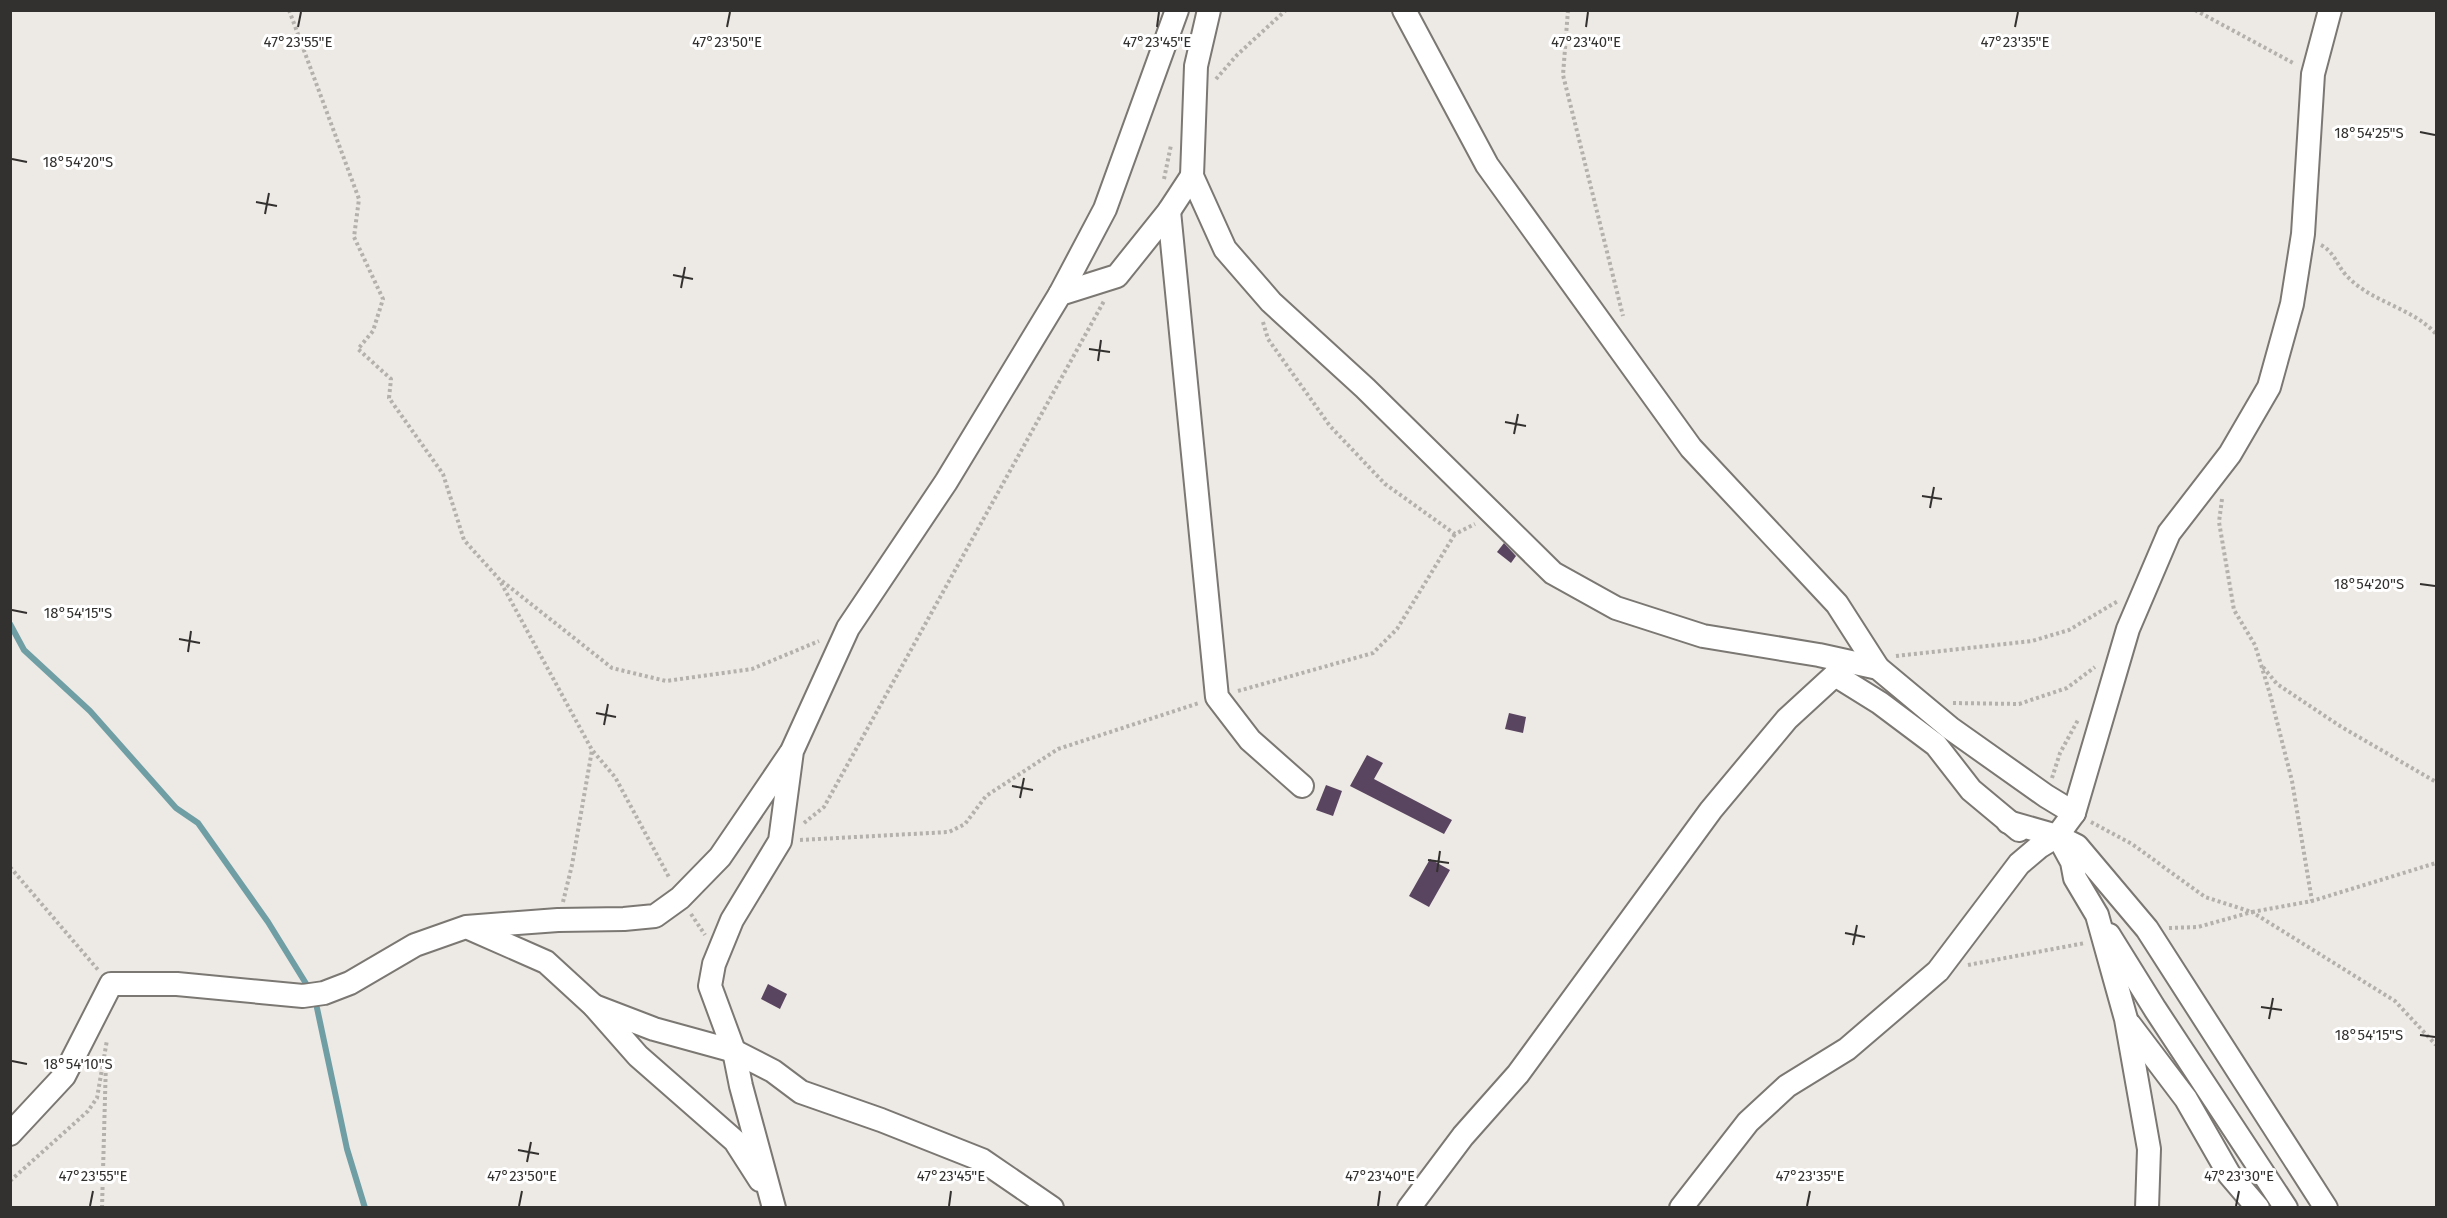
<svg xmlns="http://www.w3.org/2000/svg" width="2447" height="1218" font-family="'Fira Sans',sans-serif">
  <rect width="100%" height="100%" fill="#ede9e4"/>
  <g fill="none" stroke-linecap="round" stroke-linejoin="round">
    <g stroke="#6f9ea5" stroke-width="6">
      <polyline points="10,624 24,650 90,711 176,808 198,823 268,922 310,990"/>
      <polyline points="317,1008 347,1149 365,1208"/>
    </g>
  </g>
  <g fill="#5a4560">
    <polygon points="1504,543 1516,556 1511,563 1497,552"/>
    <polygon points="1509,713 1526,717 1523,733 1505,729"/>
    <polygon points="1367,755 1383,763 1374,779 1452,820 1444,834 1350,786"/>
    <polygon points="1326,785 1342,791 1333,816 1316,810"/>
    <polygon points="1430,859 1450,870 1429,907 1409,896"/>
    <polygon points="768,984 787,994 780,1009 761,999"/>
  </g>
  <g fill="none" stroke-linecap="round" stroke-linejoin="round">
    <g stroke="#7b7772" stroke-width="26">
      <g id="minor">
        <polyline points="1209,10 1196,66 1192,176 1225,249 1271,302 1365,388 1553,573 1616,608 1703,636 1819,655 1878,668 1950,728 2046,796 2074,813"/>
        <polyline points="1404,10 1487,165 1691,448 1837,604 1878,668"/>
        <polyline points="1169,211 1217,697 1250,740 1302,786"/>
        <polyline points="1060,294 1105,209 1177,10"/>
        <polyline points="1835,675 1880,703 1936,745 1971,790 2019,830"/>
        <polyline points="2008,822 2057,836 2077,846 2147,929 2326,1208"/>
        <polyline points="2060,840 2072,862 2075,878 2097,915 2126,1019 2149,1149 2147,1208"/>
        <polyline points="471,929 546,962 594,1006 638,1056 735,1141 760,1180"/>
        <polyline points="2109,935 2155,1009 2286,1208"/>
        <polyline points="594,1006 654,1029 734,1051 773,1071 801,1092 881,1120 982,1160 1052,1208"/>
        <polyline points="2130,1025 2186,1099 2229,1174 2258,1208"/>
        <polyline points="10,1134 64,1076 111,984 177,984 303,996 324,993 350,983 415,945 466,927 558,920 624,919 655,916 680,898 720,857 790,754"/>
        <polyline points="774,1208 741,1086 734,1051 710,986 714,964 732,920 780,841 792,751 848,628 946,482 1060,294 1117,276 1169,211 1192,176"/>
        <polyline points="1409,1208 1463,1136 1518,1074 1711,810 1787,719 1848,663"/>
        <polyline points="1681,1208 1748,1122 1787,1086 1847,1049 1938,971 2019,864 2039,847 2057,836 2074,813 2128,629 2169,533 2230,454 2269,387 2292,304 2303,234 2313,74 2330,10"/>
      </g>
    </g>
    <g stroke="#b4b0ac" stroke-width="4" stroke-dasharray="3 3" stroke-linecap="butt">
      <polyline points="289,10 359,199 354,237 383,299 373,331 358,349 391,379 389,398 443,474 464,540 499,579 592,750 615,777 670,879"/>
      <polyline points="1568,10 1563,75 1623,316"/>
      <polyline points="2195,10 2295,64"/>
      <polyline points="1216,79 1237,55 1286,10"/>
      <polyline points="1164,179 1171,145"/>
      <path d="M2321,245C2334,252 2336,263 2345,274C2369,302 2412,307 2436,334"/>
      <polyline points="1263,322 1268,339 1330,426 1385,484 1455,534 1475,524"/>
      <polyline points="2222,499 2219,522 2234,610 2255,645 2270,694 2292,781 2312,901"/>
      <polyline points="502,581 612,668 666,681 752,669 819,641"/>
      <polyline points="1896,656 2032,641 2069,630 2118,601"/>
      <polyline points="2263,667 2277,684 2340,726 2436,782"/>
      <polyline points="1238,691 1373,653 1397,629 1455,534"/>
      <polyline points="1953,703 2019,704 2067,688 2095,667"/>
      <polyline points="2052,778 2060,753 2078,720"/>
      <polyline points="2091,822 2132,844 2205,897 2252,912 2312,901 2436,863"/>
      <polyline points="804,823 824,807 1104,301"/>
      <polyline points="800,840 949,832 965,824 986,796 1058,749 1199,703"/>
      <polyline points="10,867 99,971"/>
      <polyline points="563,902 572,865 592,750"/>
      <polyline points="691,914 705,935"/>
      <polyline points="2169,928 2198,927 2252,912 2395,1001 2436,1045"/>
      <polyline points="1968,965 2085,943"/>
      <polyline points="10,1181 88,1111 97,1098 107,1040"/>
      <polyline points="102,1208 106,1061"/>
    </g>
    <use href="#minor" stroke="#fff" stroke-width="22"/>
  </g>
  <path fill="none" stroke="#33312f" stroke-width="2" d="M298,27L301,12M727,27L730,12M1157,27L1159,12M1586,27L1588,12M2015,27L2018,12M2420,132L2435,135M12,159L27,162M256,202L277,206M265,214L269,193M673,275L693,279M681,288L685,267M1089,349L1110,352M1098,361L1101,340M1505,422L1526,426M1514,434L1518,414M1922,496L1942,499M1930,508L1934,487M2420,584L2435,586M12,610L27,613M179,639L200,643M188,652L191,631M596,713L616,717M604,725L608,704M1012,786L1033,790M1020,798L1024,778M1428,860L1449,863M1437,872L1440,851M1845,933L1865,937M1853,945L1857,925M2261,1007L2282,1010M2269,1019L2273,998M2420,1035L2435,1037M12,1061L27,1064M518,1150L539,1154M527,1162L531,1142M90,1206L93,1191M519,1206L522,1191M949,1206L951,1191M1378,1206L1380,1191M1807,1206L1810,1191M2236,1206L2239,1191"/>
  <g font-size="15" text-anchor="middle" fill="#33312f" stroke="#fff" stroke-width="6" stroke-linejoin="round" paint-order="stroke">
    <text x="298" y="47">47°23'55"E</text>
    <text x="727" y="47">47°23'50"E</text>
    <text x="1157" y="47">47°23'45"E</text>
    <text x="1586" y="47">47°23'40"E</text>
    <text x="2015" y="47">47°23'35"E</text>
    <text x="2369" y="138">18°54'25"S</text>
    <text x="78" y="167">18°54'20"S</text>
    <text x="2369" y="589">18°54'20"S</text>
    <text x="78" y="618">18°54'15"S</text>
    <text x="2369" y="1040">18°54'15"S</text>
    <text x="78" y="1069">18°54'10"S</text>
    <text x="93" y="1181">47°23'55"E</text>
    <text x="522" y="1181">47°23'50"E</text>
    <text x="951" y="1181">47°23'45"E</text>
    <text x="1380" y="1181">47°23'40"E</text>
    <text x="1810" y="1181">47°23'35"E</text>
    <text x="2239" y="1181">47°23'30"E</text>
  </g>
  <rect width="2447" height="1218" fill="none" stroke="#33312f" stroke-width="24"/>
</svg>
